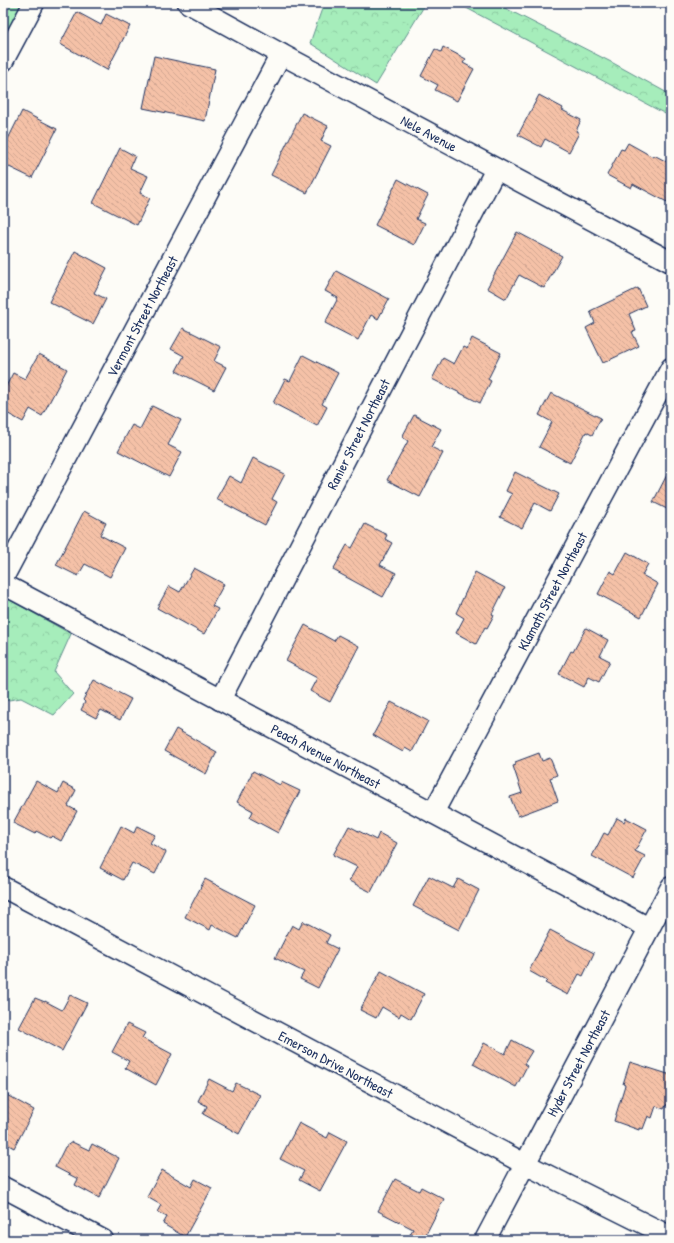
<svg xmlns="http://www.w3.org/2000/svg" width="674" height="1243" font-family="'Patrick Hand',sans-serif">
  <defs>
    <pattern id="forest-crowns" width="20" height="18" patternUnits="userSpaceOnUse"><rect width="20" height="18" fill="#a6edbb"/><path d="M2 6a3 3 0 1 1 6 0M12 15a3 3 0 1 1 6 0" fill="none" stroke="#8ecca3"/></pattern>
    <pattern id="building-back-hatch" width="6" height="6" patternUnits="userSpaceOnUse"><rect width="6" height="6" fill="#f5c1a7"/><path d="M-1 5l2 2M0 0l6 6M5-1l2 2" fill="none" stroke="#d1a692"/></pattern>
  </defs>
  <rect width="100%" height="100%" fill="#fdfcf7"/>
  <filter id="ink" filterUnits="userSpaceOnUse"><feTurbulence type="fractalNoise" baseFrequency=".025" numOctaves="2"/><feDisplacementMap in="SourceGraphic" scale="8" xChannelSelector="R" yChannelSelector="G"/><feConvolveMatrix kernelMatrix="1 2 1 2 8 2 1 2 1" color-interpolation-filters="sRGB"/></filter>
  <g filter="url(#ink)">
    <polygon fill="#a6edbb" stroke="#608e8c" points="3,3 38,3 3,64"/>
    <g fill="url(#forest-crowns)" stroke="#608e8c">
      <polygon points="324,3 426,3 376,85 310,43"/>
      <polygon points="457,3 495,3 613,63 671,95 671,117"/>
      <polygon points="3,596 71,634 54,672 73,694 54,715 21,698 3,701"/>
    </g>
    <g fill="url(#building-back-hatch)" stroke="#1b2f5e">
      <polygon points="77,12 101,25 106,14 130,26 107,70 60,44"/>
      <polygon points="443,47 466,59 463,63 474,69 457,101 435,90 438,85 421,76 435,49 441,52"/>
      <polygon points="154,56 215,69 205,121 143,108"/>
      <polygon points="539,95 563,108 562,110 581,120 576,131 579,133 569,152 545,139 541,147 518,135"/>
      <polygon points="22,111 57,129 32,178 3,164 3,149"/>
      <polygon points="302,113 328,126 321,141 331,146 307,193 271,175"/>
      <polygon points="628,143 653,157 654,155 671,164 671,195 667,202 633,184 631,188 607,175 621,149 624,150"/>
      <polygon points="120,148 135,156 130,168 148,176 140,193 150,198 137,225 93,203"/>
      <polygon points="398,179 428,195 416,219 425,223 414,245 375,225"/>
      <polygon points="517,232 562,256 544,288 519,275 506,299 487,288"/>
      <polygon points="75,251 107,268 94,293 106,299 93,324 49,302"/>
      <polygon points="336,271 389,299 378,319 371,315 358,340 325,323 338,298 325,291"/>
      <polygon points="638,288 646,306 629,314 636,331 632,332 639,346 603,363 586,328 595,323 590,311"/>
      <polygon points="183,328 221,347 214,361 226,367 214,390 176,371 184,356 171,349"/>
      <polygon points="472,338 501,353 488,379 491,381 480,403 432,379 443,358 454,364 463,347 467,349"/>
      <polygon points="39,354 67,369 42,416 30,409 23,422 3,411 3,392 13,373 25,379"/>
      <polygon points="303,355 338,373 322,404 327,407 317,426 273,403 285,379 290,381"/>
      <polygon points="551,393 601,418 592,435 586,432 570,463 539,447 552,422 539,415"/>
      <polygon points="152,406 181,420 168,445 182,452 169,477 118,451 132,425 140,429"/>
      <polygon points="414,415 441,429 431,447 443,453 420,497 387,480 408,441 402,437"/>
      <polygon points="253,458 285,474 272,499 277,502 265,525 216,499 229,476 241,483"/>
      <polygon points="671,467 671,511 653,502"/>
      <polygon points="515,472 559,494 550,511 535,503 522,528 500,517 512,494 506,491"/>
      <polygon points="84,511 106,523 100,535 125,548 110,577 85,564 78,576 56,565"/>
      <polygon points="365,524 387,535 385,539 392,543 380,565 396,573 383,597 333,570 347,545 352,548"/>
      <polygon points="627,552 648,564 642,575 658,584 641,617 598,594 610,571 615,574"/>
      <polygon points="194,568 224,584 212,606 218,609 204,634 157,608 169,586 180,592"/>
      <polygon points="475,572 505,588 492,614 494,615 487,628 485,627 476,644 456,633 464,618 456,613"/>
      <polygon points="305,625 334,641 338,635 359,646 330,702 310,691 317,678 286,661"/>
      <polygon points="586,628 608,640 600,656 610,661 599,682 589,677 584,687 559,674 571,651 573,652"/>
      <polygon points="94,680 131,699 120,720 101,710 96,718 81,710 85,702 83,700"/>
      <polygon points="391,702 428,721 412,752 405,748 403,752 373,735"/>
      <polygon points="176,729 217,752 206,774 164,751"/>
      <polygon points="539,753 542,761 550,758 557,775 550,778 558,801 518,816 510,797 522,793 513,766 516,765 515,762"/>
      <polygon points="253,771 280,785 281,782 300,791 278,833 250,818 253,811 237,802"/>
      <polygon points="36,781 58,793 63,783 76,790 68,806 77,811 61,841 52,836 50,838 36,831 35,834 13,823"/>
      <polygon points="617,818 624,822 626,818 647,829 635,851 645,856 633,878 592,856 604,833 608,835"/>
      <polygon points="121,826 134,833 137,826 155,835 150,843 166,852 155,874 132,863 123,880 100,868"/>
      <polygon points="349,826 376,840 379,833 397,843 371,892 349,881 357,867 333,855"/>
      <polygon points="429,876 453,888 458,879 479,890 459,930 413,906"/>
      <polygon points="205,879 255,905 238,938 212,925 210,930 185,917"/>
      <polygon points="303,921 330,935 326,943 338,949 318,988 300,979 304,972 275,958 292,925 299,929"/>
      <polygon points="550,930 594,953 583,976 579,974 568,995 545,983 547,981 529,971"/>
      <polygon points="381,971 424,994 411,1019 401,1013 399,1017 382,1007 376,1018 360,1010"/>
      <polygon points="70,995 87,1003 62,1051 19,1028 35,998 45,1002 45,1001 62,1010"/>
      <polygon points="127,1024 145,1033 142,1038 172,1054 156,1085 125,1068 129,1061 112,1052"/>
      <polygon points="512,1040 532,1051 524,1064 527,1066 516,1087 473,1064 484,1043 505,1054"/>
      <polygon points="630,1062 671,1075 671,1097 668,1105 666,1105 664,1109 656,1106 652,1118 648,1116 643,1129 639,1128 639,1130 614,1121 625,1085 623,1084"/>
      <polygon points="209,1079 232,1091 236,1083 260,1095 239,1134 203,1114 207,1106 198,1101"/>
      <polygon points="3,1093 34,1110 14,1148 3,1142"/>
      <polygon points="299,1123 327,1138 330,1132 347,1141 320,1191 299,1180 304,1171 280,1159"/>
      <polygon points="72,1142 89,1150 92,1144 119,1158 99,1198 75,1185 78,1179 55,1167 65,1147"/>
      <polygon points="162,1170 191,1187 195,1179 212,1188 185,1237 163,1224 167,1217 157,1212 161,1205 147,1197"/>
      <polygon points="395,1179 419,1191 421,1187 444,1199 423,1240 410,1234 413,1229 378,1211"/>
    </g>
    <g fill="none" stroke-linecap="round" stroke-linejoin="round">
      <g stroke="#1b2f5e" stroke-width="23">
        <g id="minor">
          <polyline points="188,3 281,54 671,262"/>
          <polyline points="3,61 34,3"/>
          <polyline points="3,578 281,54"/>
          <polyline points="3,584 649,928"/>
          <polyline points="220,700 496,169"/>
          <polyline points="433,813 671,368"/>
          <polyline points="3,887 525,1164 671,1237"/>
          <polyline points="3,1187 103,1240"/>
          <polyline points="485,1240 671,887"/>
        </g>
      </g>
      <use href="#minor" stroke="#fdfcf7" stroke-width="20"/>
    </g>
  </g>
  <g text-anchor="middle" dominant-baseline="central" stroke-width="3.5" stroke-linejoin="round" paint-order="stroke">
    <g font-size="14" fill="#1b2f5e" stroke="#fdfcf7">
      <text transform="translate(429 133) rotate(28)">Nele Avenue</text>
      <text transform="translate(142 316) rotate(-62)">Vermont Street Northeast</text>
      <text transform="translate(358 434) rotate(-63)">Ranier Street Northeast</text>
      <text transform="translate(552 591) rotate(-62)">Klamath Street Northeast</text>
      <text transform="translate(326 756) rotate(28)">Peach Avenue Northeast</text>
      <text transform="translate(578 1063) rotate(-62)">Hyder Street Northeast</text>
      <text transform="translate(336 1064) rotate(28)">Emerson Drive Northeast</text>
    </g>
  </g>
  <rect width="674" height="1243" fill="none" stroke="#fdfcf7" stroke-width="16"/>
  <rect x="8" y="8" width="658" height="1227" fill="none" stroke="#1b2f5e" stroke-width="1.5" filter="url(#ink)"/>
</svg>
